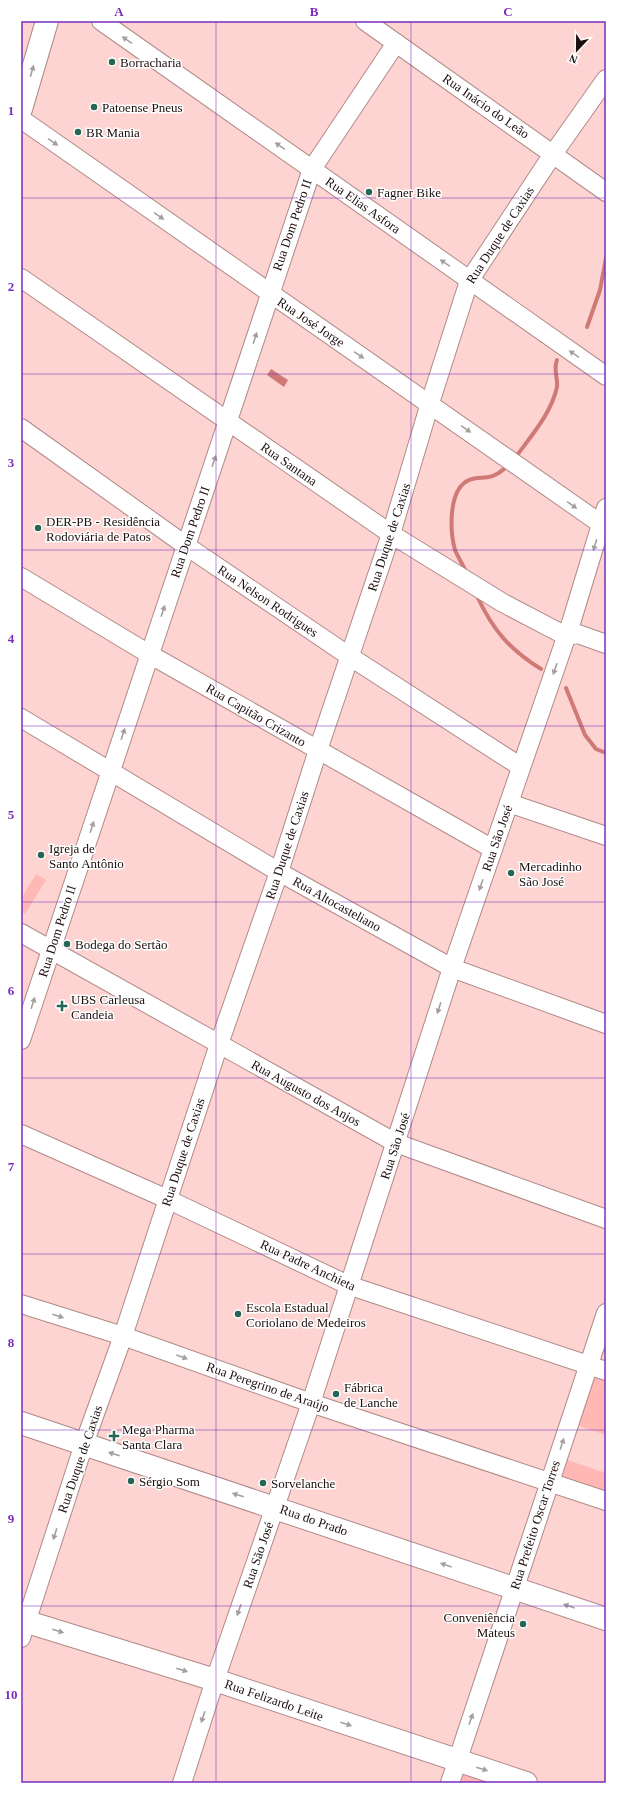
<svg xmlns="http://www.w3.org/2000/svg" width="627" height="1804" font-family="'Times New Roman',serif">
  <rect width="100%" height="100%" fill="#fdd4d1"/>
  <g fill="#ffb8b4">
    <polygon points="36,874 46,880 25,914 21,912 21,899"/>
    <polygon points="589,1365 606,1371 606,1435 570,1423"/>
    <polygon points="558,1457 606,1473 606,1501 549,1483"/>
    <polygon points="457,1761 526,1783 450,1783"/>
  </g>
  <polygon fill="#cf7a76" points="271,369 288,380 284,387 267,375"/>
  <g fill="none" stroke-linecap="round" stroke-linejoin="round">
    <g stroke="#cf7a76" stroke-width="4">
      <polyline points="587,327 600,290 606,258"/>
      <path d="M515,458C531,436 551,414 557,387C558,377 553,370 557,360"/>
      <path d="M466,572C463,565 458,557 455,550C450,532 448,492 467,481C480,474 488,483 504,469"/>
      <path d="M478,598C493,630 510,650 541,669"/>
      <polyline points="566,688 585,735 596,749 606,753"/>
    </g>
    <g stroke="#b08a88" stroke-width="20">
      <g id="minor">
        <polyline points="101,21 606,376"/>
        <polyline points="365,21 606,192"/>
        <polyline points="21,119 601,524"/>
        <polyline points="21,278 391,534 503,603 566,636 578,634 606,644"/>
        <polyline points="21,428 185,545 349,656 521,767"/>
        <polyline points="21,577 149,654 493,849"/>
        <polyline points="21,718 279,872 452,968 606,1024"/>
        <polyline points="509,803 606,836"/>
        <polyline points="21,933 396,1143 606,1219"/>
        <polyline points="21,1040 312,169 396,43"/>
        <polyline points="21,1134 167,1199 348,1285 606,1371"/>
        <polyline points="21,1304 123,1336 311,1403 606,1501"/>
        <polyline points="21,1638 84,1444 123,1336 219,1044 279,872 318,750 391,534 430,403 469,281 553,154 606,79"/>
        <polyline points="182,1783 215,1680 311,1403 452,968 571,623 606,508"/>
        <polyline points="450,1783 606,1313"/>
      </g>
    </g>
    <g stroke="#b08a88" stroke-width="24">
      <g id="major">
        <polyline points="21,109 47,21"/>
        <polyline points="21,1423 606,1619"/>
        <polyline points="21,1620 215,1680 526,1783"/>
      </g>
    </g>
    <use href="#minor" stroke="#fff" stroke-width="18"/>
    <use href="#major" stroke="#fff" stroke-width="22"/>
  </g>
  <defs><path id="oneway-solid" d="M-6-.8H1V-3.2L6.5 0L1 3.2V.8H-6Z"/></defs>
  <g fill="#a49f9f">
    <use href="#oneway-solid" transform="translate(127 40) rotate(-145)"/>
    <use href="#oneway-solid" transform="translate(32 71) rotate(-74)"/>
    <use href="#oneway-solid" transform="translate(53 142) rotate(35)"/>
    <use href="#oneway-solid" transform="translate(280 146) rotate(-145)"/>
    <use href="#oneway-solid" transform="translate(159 216) rotate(35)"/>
    <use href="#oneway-solid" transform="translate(445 263) rotate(-145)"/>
    <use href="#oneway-solid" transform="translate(255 338) rotate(-72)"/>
    <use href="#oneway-solid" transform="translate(574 354) rotate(-145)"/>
    <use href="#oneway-solid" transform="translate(359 355) rotate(34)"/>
    <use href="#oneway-solid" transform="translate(466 429) rotate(35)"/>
    <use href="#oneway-solid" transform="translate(214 461) rotate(-71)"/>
    <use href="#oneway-solid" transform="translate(572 505) rotate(35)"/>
    <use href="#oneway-solid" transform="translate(595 545) rotate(107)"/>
    <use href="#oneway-solid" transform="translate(163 611) rotate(-72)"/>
    <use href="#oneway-solid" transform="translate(555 669) rotate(109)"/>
    <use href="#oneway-solid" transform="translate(123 734) rotate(-72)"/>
    <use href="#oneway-solid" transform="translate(92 827) rotate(-72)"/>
    <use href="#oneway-solid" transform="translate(481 885) rotate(109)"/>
    <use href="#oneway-solid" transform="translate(33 1003) rotate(-72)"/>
    <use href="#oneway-solid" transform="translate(439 1008) rotate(108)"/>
    <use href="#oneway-solid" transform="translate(58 1316) rotate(17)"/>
    <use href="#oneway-solid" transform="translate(182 1357) rotate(20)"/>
    <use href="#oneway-solid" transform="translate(562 1444) rotate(-72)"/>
    <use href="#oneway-solid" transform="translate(114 1454) rotate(-162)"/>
    <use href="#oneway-solid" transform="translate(238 1495) rotate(-162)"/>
    <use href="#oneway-solid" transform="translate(55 1534) rotate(108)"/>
    <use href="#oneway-solid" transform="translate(446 1565) rotate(-161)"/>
    <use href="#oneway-solid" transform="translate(569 1606) rotate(-161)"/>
    <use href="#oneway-solid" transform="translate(239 1610) rotate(109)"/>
    <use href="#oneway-solid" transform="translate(58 1631) rotate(17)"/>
    <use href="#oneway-solid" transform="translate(182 1670) rotate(17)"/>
    <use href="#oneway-solid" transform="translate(203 1717) rotate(108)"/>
    <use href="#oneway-solid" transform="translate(471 1719) rotate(-71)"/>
    <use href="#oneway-solid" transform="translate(346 1724) rotate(18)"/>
    <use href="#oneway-solid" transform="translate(482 1769) rotate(18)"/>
  </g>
  <path fill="none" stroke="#7b2cbf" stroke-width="1" stroke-opacity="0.55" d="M216,21V1783M411,21V1783M21,198H606M21,374H606M21,550H606M21,726H606M21,902H606M21,1078H606M21,1254H606M21,1430H606M21,1606H606"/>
  <g fill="#256655" stroke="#fff" stroke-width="1.5">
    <circle cx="112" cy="62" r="4"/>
    <circle cx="94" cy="107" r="4"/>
    <circle cx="78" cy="132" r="4"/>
    <circle cx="369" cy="192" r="4"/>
    <circle cx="38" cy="528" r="4"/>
    <circle cx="41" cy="855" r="4"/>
    <circle cx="511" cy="873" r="4"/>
    <circle cx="67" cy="944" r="4"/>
    <path d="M60 1000h4v4h4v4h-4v4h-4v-4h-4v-4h4z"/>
    <circle cx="238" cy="1314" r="4"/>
    <circle cx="336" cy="1394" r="4"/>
    <path d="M112 1430h4v4h4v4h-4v4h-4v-4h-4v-4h4z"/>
    <circle cx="131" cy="1481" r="4"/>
    <circle cx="263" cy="1483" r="4"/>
    <circle cx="523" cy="1624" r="4"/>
  </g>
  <g text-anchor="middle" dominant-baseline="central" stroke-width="3" stroke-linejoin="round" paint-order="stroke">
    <g font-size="13" fill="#1c0e0e" stroke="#fff" text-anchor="start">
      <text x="120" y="62">Borracharia</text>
      <text x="102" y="107">Patoense Pneus</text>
      <text x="86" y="132">BR Mania</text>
      <text x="377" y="192">Fagner Bike</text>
      <text x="46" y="521">DER-PB - Residência<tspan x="46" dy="15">Rodoviária de Patos</tspan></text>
      <text x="49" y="848">Igreja de<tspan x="49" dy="15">Santo Antônio</tspan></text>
      <text x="519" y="866">Mercadinho<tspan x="519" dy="15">São José</tspan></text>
      <text x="75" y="944">Bodega do Sertão</text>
      <text x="71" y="999">UBS Carleusa<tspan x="71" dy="15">Candeia</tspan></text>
      <text x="246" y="1307">Escola Estadual<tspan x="246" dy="15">Coriolano de Medeiros</tspan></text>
      <text x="344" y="1387">Fábrica<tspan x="344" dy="15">de Lanche</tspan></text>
      <text x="122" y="1429">Mega Pharma<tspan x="122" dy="15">Santa Clara</tspan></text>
      <text x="139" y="1481">Sérgio Som</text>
      <text x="271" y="1483">Sorvelanche</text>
      <text x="515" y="1617" text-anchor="end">Conveniência<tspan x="515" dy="15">Mateus</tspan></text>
    </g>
    <g font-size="13" fill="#1c0e0e" stroke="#fff">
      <text transform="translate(486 106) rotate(35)">Rua Inácio do Leão</text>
      <text transform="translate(363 205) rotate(35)">Rua Elias Asfora</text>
      <text transform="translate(292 225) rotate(-71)">Rua Dom Pedro II</text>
      <text transform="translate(500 235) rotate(-57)">Rua Duque de Caxias</text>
      <text transform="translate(311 322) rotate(34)">Rua José Jorge</text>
      <text transform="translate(289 464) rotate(35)">Rua Santana</text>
      <text transform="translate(190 532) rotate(-71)">Rua Dom Pedro II</text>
      <text transform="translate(389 537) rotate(-72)">Rua Duque de Caxias</text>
      <text transform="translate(268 601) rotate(34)">Rua Nelson Rodrigues</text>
      <text transform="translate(256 715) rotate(30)">Rua Capitão Crizanto</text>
      <text transform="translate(497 838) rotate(-71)">Rua São José</text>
      <text transform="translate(287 845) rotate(-72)">Rua Duque de Caxias</text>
      <text transform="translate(337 904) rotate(29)">Rua Altocasteliano</text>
      <text transform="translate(57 931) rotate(-72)">Rua Dom Pedro II</text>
      <text transform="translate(306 1093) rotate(29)">Rua Augusto dos Anjos</text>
      <text transform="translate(395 1146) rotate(-72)">Rua São José</text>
      <text transform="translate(183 1152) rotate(-72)">Rua Duque de Caxias</text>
      <text transform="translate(308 1265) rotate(25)">Rua Padre Anchieta</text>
      <text transform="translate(268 1387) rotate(19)">Rua Peregrino de Araújo</text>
      <text transform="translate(80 1459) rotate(-71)">Rua Duque de Caxias</text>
      <text transform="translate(314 1520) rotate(19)">Rua do Prado</text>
      <text transform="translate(535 1525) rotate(-72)">Rua Prefeito Oscar Torres</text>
      <text transform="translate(258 1555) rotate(-71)">Rua São José</text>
      <text transform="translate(274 1700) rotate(19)">Rua Felizardo Leite</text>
    </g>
  </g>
  <rect width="627" height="1804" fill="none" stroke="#ffffff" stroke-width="44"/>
  <g transform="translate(577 50) rotate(202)" stroke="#ffffff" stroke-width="3" paint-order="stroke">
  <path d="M0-3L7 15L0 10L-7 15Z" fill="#1c0e0e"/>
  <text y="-6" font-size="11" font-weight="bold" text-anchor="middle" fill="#1c0e0e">N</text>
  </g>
  <rect x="22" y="22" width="583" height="1760" fill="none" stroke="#7b2cbf" stroke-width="1.5"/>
  <g font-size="13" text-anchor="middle" font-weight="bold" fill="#7b2cbf">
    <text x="119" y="16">A</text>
    <text x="314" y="16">B</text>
    <text x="508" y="16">C</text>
    <text x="11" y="115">1</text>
    <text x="11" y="291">2</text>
    <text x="11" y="467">3</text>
    <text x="11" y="643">4</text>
    <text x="11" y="819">5</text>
    <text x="11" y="995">6</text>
    <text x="11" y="1171">7</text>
    <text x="11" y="1347">8</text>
    <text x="11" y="1523">9</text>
    <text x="11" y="1699">10</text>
  </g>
</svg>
